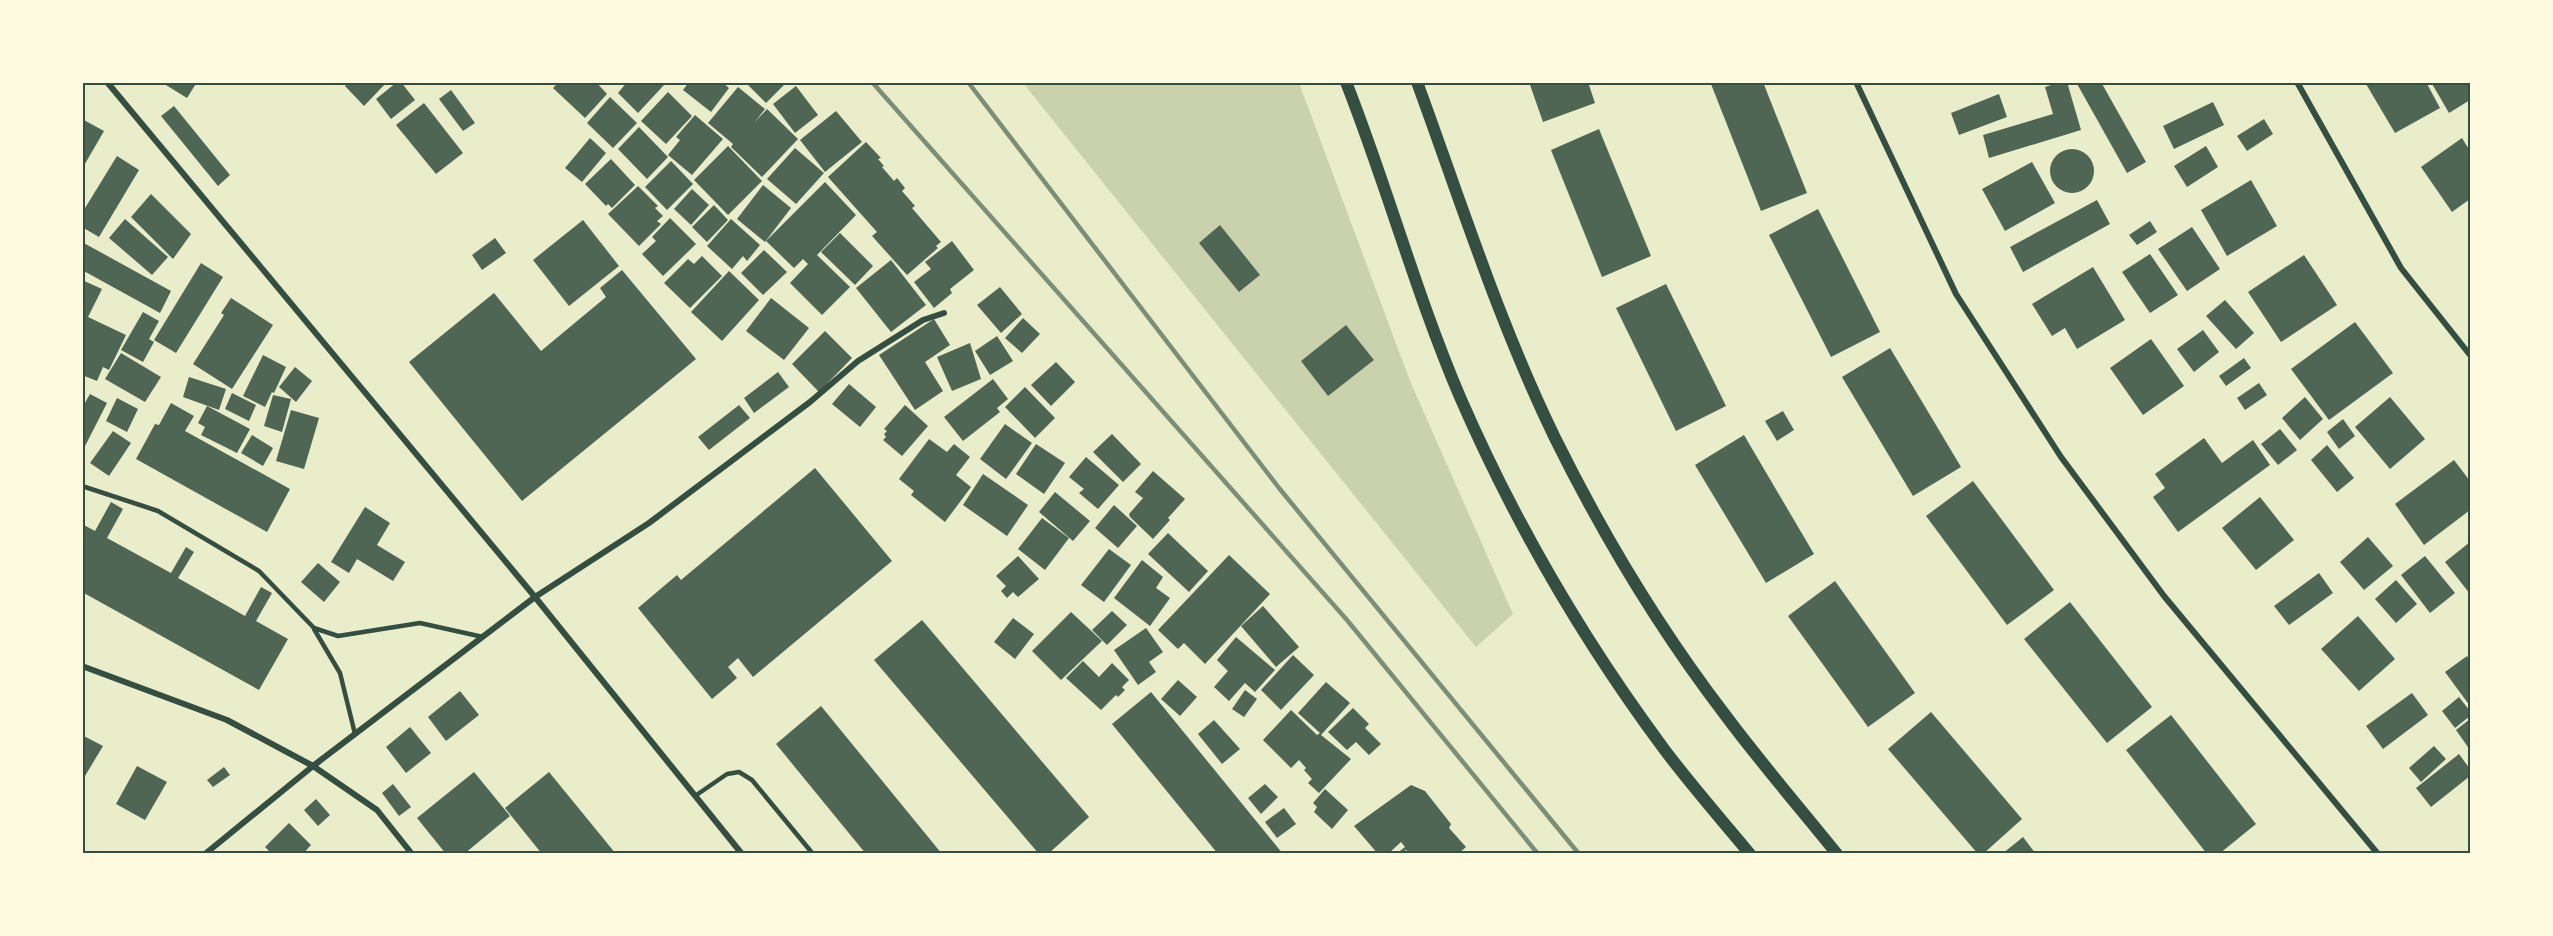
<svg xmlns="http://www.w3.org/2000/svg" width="2553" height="936" font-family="'DM Sans',sans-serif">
  <rect width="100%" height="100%" fill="#e9edc9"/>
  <polygon fill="#cad2ad" points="1023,83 1299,83 1410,381 1513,614 1476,647"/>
  <g fill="#4f6655">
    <polygon points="161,82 197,82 187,98"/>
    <polygon points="348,82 387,82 364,106 345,86"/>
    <polygon points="397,82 401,82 415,100 391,119 376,99"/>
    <polygon points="559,82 596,82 607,94 585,118 553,88"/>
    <polygon points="627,82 661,82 664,85 638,113 618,93"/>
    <polygon points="689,82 722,82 729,88 711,112 683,90"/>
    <polygon points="745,82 787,82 766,103"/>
    <polygon points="1529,82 1588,82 1595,103 1543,122"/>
    <polygon points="1713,82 1763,82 1807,193 1761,211 1711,84"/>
    <polygon points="2060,82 2067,82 2081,130 1989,158 1983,135 2053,114 2045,87"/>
    <polygon points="2076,82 2101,82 2146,162 2127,173"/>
    <polygon points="2369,82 2426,82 2440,108 2395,133 2366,84"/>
    <polygon points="2431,82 2470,82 2470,100 2449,113"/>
    <polygon points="796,86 818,115 795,133 773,104"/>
    <polygon points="738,87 765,109 755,122 767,109 798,139 762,177 731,147 733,144 708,123"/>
    <polygon points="451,90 475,123 463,131 439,99"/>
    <polygon points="668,92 692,116 666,144 641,121"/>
    <polygon points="1999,94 2007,117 1959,135 1951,113"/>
    <polygon points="610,97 637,123 613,148 587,123"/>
    <polygon points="2213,102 2224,125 2174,149 2163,126"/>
    <polygon points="424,103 463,153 436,174 396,125"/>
    <polygon points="174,106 230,175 218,186 161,116"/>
    <polygon points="836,111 862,142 825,172 800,140"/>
    <polygon points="695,115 723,139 692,175 668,155 680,140 676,137"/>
    <polygon points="82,119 104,131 82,169"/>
    <polygon points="2264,119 2273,134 2247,151 2237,136"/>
    <polygon points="639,127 668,157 647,179 618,149"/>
    <polygon points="1599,129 1651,256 1602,277 1551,150"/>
    <polygon points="590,138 606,153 582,182 565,168"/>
    <polygon points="2462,138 2470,151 2470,199 2452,212 2421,167"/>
    <polygon points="866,142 881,158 878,159 884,166 882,167 894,181 897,178 905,188 902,191 915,206 912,208 941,242 936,246 938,248 907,275 872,236 877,232 828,177"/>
    <polygon points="728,146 762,181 728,215 694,180"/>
    <polygon points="2206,146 2218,167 2187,187 2174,166"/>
    <polygon points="795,148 824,173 796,204 767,179"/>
    <circle cx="2072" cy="171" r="22"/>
    <polygon points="117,156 139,170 99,237 82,227 82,213"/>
    <polygon points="611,159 635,185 612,208 608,204 606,206 585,184"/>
    <polygon points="671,161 693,184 667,210 645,187"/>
    <polygon points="2032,162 2055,203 2005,231 1982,189"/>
    <polygon points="2251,180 2277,226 2227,256 2201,210"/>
    <polygon points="825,182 856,215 817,255 850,287 822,315 790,283 808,264 803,259 794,268 766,241"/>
    <polygon points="763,185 791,208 765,242 737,219"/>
    <polygon points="638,186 658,206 655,208 663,216 657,221 661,224 639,246 608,214"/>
    <polygon points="692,189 709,205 691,225 674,209"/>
    <polygon points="151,194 191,234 173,259 131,217"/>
    <polygon points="2097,200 2110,224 2023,272 2010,247"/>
    <polygon points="714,205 728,220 707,242 692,227"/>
    <polygon points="1818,209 1880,332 1831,357 1769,235"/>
    <polygon points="670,218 696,244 663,276 642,254 656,241 652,237"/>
    <polygon points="125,219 168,257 152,275 109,238"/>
    <polygon points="731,219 760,245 747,261 743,256 732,269 707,246"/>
    <polygon points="583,220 619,266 569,306 533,260"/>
    <polygon points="2150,221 2157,232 2137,245 2129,235"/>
    <polygon points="1220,225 1260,275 1239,292 1199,243"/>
    <polygon points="2192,227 2220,269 2187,291 2158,249"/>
    <polygon points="840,233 873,266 855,285 821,252"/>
    <polygon points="495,238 506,253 482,270 472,255"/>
    <polygon points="952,241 974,270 950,289 952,293 934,308 914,282 931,269 925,262"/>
    <polygon points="82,242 171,291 160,313 82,270"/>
    <polygon points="764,250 787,272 763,295 741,273"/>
    <polygon points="2150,254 2178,295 2150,313 2122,272"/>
    <polygon points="2304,255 2337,305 2281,342 2248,292"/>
    <polygon points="702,256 722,276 690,308 664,283 688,259 694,264"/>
    <polygon points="891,260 926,305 891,332 856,288"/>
    <polygon points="201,263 223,277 176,353 154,340"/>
    <polygon points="2093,267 2125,320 2077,349 2065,328 2052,336 2032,304"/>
    <polygon points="622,270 696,359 522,501 409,362 494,293 541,351 606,297 600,288"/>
    <polygon points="729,271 759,300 722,341 691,312"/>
    <polygon points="82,280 102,289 88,317 126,335 109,370 103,367 97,381 82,375"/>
    <polygon points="1666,284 1726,406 1676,431 1616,308"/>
    <polygon points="1000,287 1022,314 1001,333 977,305"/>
    <polygon points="231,298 273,325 232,389 193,364 224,315 221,313"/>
    <polygon points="771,298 809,328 784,360 746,331"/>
    <polygon points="2225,300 2254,333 2236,349 2206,316"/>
    <polygon points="143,312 159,321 149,339 154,342 143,362 121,350"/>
    <polygon points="1023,318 1040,334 1022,353 1005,338"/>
    <polygon points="934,319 950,345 925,362 943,391 915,410 879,355"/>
    <polygon points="2355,322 2393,373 2329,420 2291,369"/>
    <polygon points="1346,325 1374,360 1328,396 1301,361"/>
    <polygon points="2203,330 2219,352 2194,372 2177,349"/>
    <polygon points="825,331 852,358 819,392 792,364"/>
    <polygon points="997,336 1013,361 990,375 975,351"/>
    <polygon points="2151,339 2184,386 2143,415 2110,368"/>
    <polygon points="970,343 981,379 952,391 937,357"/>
    <polygon points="1890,348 1961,467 1913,496 1842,377"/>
    <polygon points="121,353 161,377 145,402 105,379"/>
    <polygon points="263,355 286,367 274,393 272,392 265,407 243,396"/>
    <polygon points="2244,358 2251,368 2226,386 2219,376"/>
    <polygon points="1056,362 1075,382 1051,406 1031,385"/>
    <polygon points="295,367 312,381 296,402 279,387"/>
    <polygon points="778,372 789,387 754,413 744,398"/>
    <polygon points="189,377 226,389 219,410 183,397"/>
    <polygon points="993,379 1008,399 997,408 1000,412 963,441 944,417"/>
    <polygon points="2259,383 2267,395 2245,410 2237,398"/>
    <polygon points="849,384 876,407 860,427 832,404"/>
    <polygon points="1025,387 1055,418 1035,438 1005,407"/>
    <polygon points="232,393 256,405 249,421 225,409"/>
    <polygon points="90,394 107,403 82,452 82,408"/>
    <polygon points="273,395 291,399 282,432 264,426"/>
    <polygon points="2305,397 2323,419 2300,440 2282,418"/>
    <polygon points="2390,397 2425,439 2390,469 2355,427"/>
    <polygon points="117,398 138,409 127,432 106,421"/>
    <polygon points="171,403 194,416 185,431 290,489 267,532 136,459 155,424 159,425"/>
    <polygon points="739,405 750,418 709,450 698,437"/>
    <polygon points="905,405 928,426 902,456 883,440 886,437 884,434 887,431 884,429"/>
    <polygon points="207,406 250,429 237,453 201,435 205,427 198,423"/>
    <polygon points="291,410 319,418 304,469 276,461"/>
    <polygon points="1783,411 1794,430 1777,441 1765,421"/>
    <polygon points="2343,419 2355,436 2339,449 2327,432"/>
    <polygon points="1005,424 1032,443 1006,479 980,459"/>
    <polygon points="2280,429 2297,450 2278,465 2261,444"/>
    <polygon points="113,431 131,443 109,476 90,463"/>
    <polygon points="1112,434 1141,464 1123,482 1093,452"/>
    <polygon points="252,435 273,448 263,466 241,453"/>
    <polygon points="1744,435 1814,554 1766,583 1695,465"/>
    <polygon points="2204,438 2222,463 2253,440 2270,465 2178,532 2153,497 2165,488 2155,474"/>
    <polygon points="929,439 947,452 954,444 970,457 956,475 971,487 945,522 911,495 914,491 899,479"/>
    <polygon points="1036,444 1065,463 1044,494 1016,474"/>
    <polygon points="2327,445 2354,478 2337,492 2311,460"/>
    <polygon points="1086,457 1119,485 1098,509 1079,493 1084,489 1069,477"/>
    <polygon points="2454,460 2470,481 2470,510 2424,545 2395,504"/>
    <polygon points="815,468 892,561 753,677 738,658 728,667 737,678 712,699 638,608 677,575 681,580"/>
    <polygon points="1153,471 1185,499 1168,518 1170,520 1153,539 1130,517 1129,514 1143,498 1135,492"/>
    <polygon points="983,474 1028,505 1007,536 963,505"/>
    <polygon points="1973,481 2054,590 2007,625 1926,516"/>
    <polygon points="1055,492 1090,521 1073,541 1039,512"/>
    <polygon points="2260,497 2294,540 2256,570 2222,528"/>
    <polygon points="111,502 123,509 107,538 171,573 186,547 194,552 178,578 245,616 261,587 272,593 256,621 288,639 259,690 82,592 82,524 95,531"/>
    <polygon points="1114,505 1137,526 1118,548 1095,528"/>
    <polygon points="365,507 390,523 377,545 405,562 393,581 357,559 349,573 331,562"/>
    <polygon points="1042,518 1069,538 1045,570 1018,549"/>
    <polygon points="1168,533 1208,571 1189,592 1148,554"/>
    <polygon points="2368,537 2393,566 2364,590 2340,562"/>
    <polygon points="2470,542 2470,594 2445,562"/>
    <polygon points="1109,549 1131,565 1104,602 1081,585"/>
    <polygon points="1229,555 1270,594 1205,664 1184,643 1178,649 1158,630"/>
    <polygon points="1018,556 1039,579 1018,597 1013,592 1007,598 1001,591 1006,586 996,576"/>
    <polygon points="2425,556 2455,593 2430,613 2401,575"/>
    <polygon points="1142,560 1163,577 1156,588 1170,598 1150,626 1114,598"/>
    <polygon points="318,563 340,582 324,602 301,582"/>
    <polygon points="2319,573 2333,593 2289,625 2274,606"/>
    <polygon points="2396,580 2417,604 2396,623 2375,599"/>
    <polygon points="1835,581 1915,693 1868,727 1788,616"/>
    <polygon points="2070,602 2152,707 2107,743 2024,639"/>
    <polygon points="1263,606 1299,647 1276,667 1241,626"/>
    <polygon points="1112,611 1127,625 1107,645 1092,630"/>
    <polygon points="1071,612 1102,641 1061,680 1032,651"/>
    <polygon points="2358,616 2395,659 2359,691 2321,649"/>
    <polygon points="1013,618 1034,634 1015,659 994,642"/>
    <polygon points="922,620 1089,817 1048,854 1039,854 874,660"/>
    <polygon points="1146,628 1163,652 1149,662 1156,672 1138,685 1114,650"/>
    <polygon points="1236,637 1275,670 1255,692 1245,683 1229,701 1214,687 1228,671 1217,660"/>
    <polygon points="1293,655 1314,675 1281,710 1261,690"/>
    <polygon points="2467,656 2470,661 2470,706 2445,672"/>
    <polygon points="1083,661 1099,677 1112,663 1129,680 1122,687 1125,690 1118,697 1116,695 1101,710 1066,678"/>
    <polygon points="1178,680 1197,697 1180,716 1161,699"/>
    <polygon points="1326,682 1350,703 1321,735 1351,759 1319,793 1308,783 1312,779 1304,770 1306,768 1299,760 1291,768 1263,740 1291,710 1317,735 1320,733 1298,713"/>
    <polygon points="1245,690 1257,699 1244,717 1232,709"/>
    <polygon points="460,691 479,715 446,741 428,717"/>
    <polygon points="1151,692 1283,854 1218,854 1112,724"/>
    <polygon points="2412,693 2428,715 2383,749 2366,726"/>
    <polygon points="2459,697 2470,711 2470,716 2455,728 2442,711"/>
    <polygon points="821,706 942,854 866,854 776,744"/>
    <polygon points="1353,708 1369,724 1365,728 1381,744 1369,755 1356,742 1347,750 1328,732"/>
    <polygon points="1931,712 2022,819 1983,854 1978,854 1888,749"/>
    <polygon points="2171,715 2256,824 2219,854 2207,854 2126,750"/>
    <polygon points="2470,719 2470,750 2456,730"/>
    <polygon points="1214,720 1240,749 1222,764 1198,734"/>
    <polygon points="410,727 431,753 406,773 386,747"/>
    <polygon points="82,735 103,746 82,781"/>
    <polygon points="2434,746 2446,759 2421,782 2409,768"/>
    <polygon points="2459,754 2470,769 2470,776 2431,807 2416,788"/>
    <polygon points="137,766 167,782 145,820 116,804"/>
    <polygon points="224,767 230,775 213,787 207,780"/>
    <polygon points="474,772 510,816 464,854 446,854 417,818"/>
    <polygon points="549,772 616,854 542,854 505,808"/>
    <polygon points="393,784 411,807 399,816 382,793"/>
    <polygon points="1265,784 1278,797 1261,814 1248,798"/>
    <polygon points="1411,785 1425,791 1451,824 1449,828 1466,847 1458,854 1413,854 1404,849 1409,854 1396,854 1405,847 1401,842 1388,854 1378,854 1354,826"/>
    <polygon points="1325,789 1348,810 1332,829 1314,812 1317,807 1313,803"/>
    <polygon points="316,799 330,815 318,826 304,810"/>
    <polygon points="1284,808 1296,824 1277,838 1265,822"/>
    <polygon points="289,823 311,845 303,854 272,854 265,847"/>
    <polygon points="2023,837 2036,854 2002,854"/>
  </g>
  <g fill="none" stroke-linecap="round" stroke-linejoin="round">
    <g stroke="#344e41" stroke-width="4.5">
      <polyline points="82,486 158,511 259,571 314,628 338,636 420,623 483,637"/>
      <polyline points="314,629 340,673 355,734"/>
      <polyline points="695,796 727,774 739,772 752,780 813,854"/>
    </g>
    <g stroke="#344e41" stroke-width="6">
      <polyline points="107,82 535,597 742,854"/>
      <polyline points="1856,82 1956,294 2061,457 2164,596 2378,854"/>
      <polyline points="2297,82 2401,268 2470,355"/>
      <polyline points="82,666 227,720 313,766 377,810 412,854"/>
      <polyline points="205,854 313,766 535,597 649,523 810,402 858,361 923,320 944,313"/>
    </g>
    <g stroke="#344e41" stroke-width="12">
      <path d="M1346,82C1387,186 1416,294 1460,397C1514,521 1583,640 1664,749C1691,785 1721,819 1750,854"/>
      <path d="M1417,82C1461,202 1499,323 1555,438C1603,535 1660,630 1726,716C1761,763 1800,808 1837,854"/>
    </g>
    <g stroke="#7c8e77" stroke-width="4.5">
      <polyline points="872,82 1347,620 1538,854"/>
      <polyline points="968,82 1279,488 1579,854"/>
    </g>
  </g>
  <rect width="2553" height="936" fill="none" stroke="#fefae0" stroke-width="168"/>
  <rect x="84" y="84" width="2385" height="768" fill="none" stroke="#344e41" stroke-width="2"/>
</svg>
